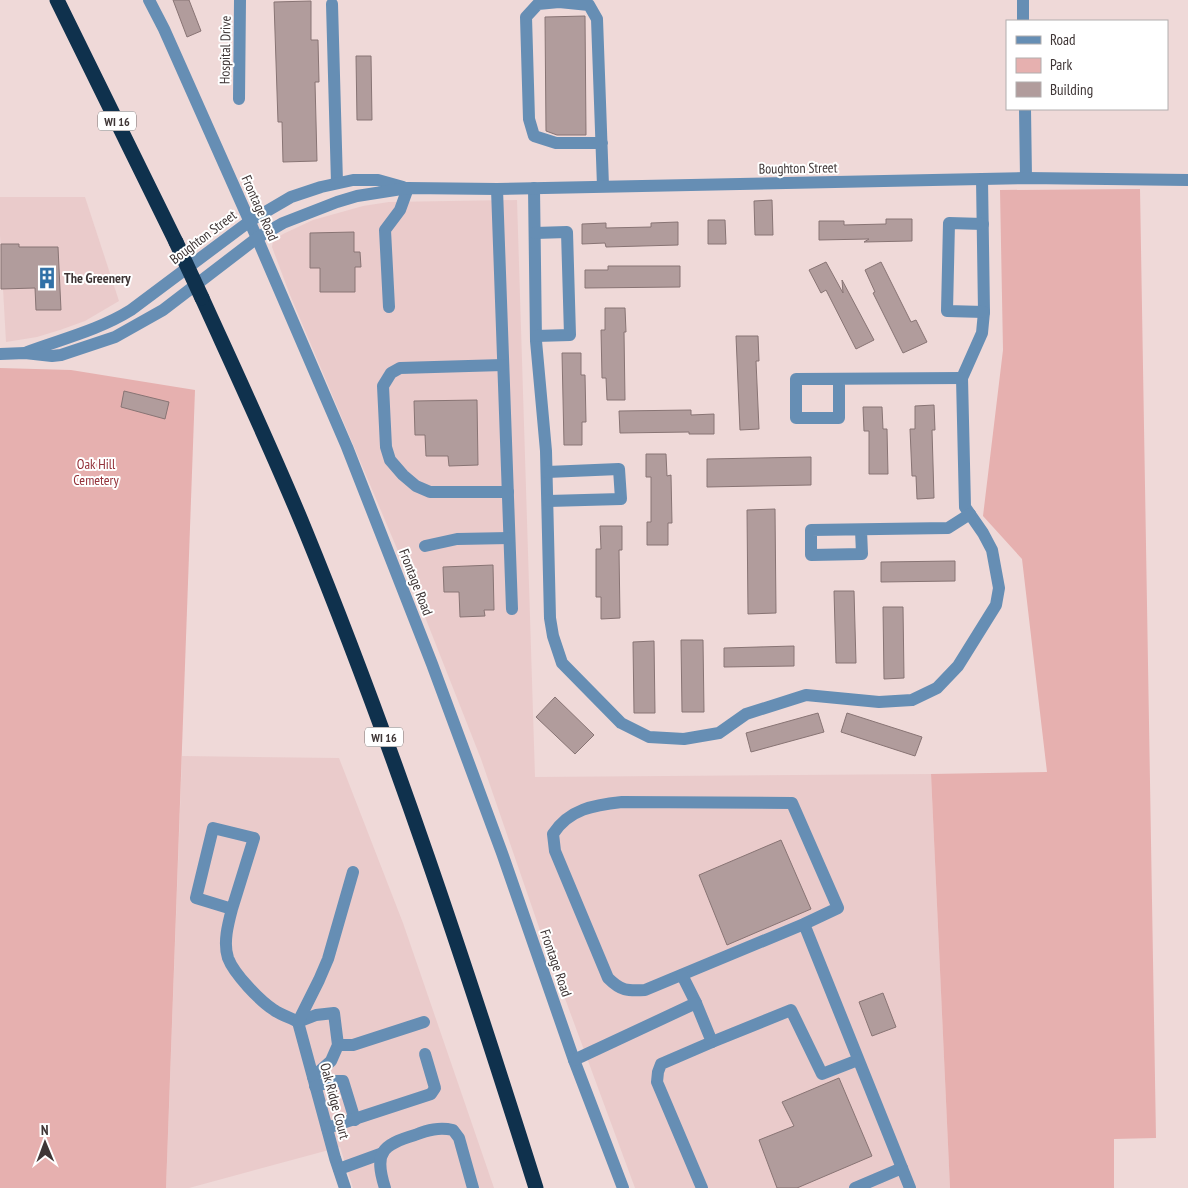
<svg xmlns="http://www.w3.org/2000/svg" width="1188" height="1188" font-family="'PT Sans Narrow',sans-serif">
  <rect width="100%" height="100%" fill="#efd9d8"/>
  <g fill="#eacbcb">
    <polygon points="0,197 85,197 119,301 85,321 60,330 37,337 6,342 0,235"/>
    <polygon points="517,200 535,777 931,774 950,1188 635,1188 543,939 481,759 414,589 290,295 272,247 273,241 283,234 313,220 363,206 389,202"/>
    <polygon points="182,756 339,758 403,923 494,1188 353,1188 340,1147 189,1188 166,1188"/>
  </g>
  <g fill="#e6b0af">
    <polygon points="1140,189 1156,1138 1114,1139 1114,1188 950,1188 931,774 1047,772 1022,559 983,516 1003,350 1000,190"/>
    <polygon points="0,368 71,370 195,390 166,1188 0,1188"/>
  </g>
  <g fill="#b19c9c" stroke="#887474">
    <polygon points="173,0 189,0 201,31 187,37"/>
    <polygon points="311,1 311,40 318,40 319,82 315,82 317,161 283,162 282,122 278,122 274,2"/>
    <polygon points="585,16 586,135 557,135 546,131 545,17"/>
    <polygon points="356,56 371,56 372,120 357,120"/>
    <polygon points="772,200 773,235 755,235 754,201"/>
    <polygon points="886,219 912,219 912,241 864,242 869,239 819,240 819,221 844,221 844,225 886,224"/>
    <polygon points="708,220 725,220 726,244 708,244"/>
    <polygon points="678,222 678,245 606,247 605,243 582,244 582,224 606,223 606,228 651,227 651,223"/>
    <polygon points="354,232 354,252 360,252 361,267 355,267 355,292 320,292 320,268 310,268 310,233"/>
    <polygon points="1,244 19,244 19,247 58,247 61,310 36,310 35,288 1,289"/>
    <polygon points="826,262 843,293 842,280 874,340 856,349 826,290 821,293 809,270"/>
    <polygon points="881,262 911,322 916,320 927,342 903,353 873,293 875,292 865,270"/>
    <polygon points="608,266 680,266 680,287 585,288 585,270 608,270"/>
    <polygon points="605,308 625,308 626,332 624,332 625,400 607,400 606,378 602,378 601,330 605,330"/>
    <polygon points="736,336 758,336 759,361 756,361 759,429 740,430"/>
    <polygon points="562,353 581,353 581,375 585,375 586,422 582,422 582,445 564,445"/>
    <polygon points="124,391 169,402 165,419 121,407"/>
    <polygon points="477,400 478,465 449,466 448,456 426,456 425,435 415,435 414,401"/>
    <polygon points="934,405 935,430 932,430 934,498 917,499 916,476 912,476 910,429 915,429 915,406"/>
    <polygon points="863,407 882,407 883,429 887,429 888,474 869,474 869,431 864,431"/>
    <polygon points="691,410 691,415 714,414 714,434 689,434 689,432 620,433 619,411"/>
    <polygon points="646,454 666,454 667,476 671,475 672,523 668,523 668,545 647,545 647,522 651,522 651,477 646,477"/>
    <polygon points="811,457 811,485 707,487 707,459"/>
    <polygon points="775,509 776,613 748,614 747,510"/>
    <polygon points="600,526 622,526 622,550 619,550 620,618 601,619 601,597 596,597 596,549 601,549"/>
    <polygon points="955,561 955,581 881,582 881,562"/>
    <polygon points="493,565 494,610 484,610 485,616 460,617 459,592 444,592 443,567"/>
    <polygon points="834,591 854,591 856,663 836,663"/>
    <polygon points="883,607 903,607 904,678 884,679"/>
    <polygon points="681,640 703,640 704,712 682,712"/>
    <polygon points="654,641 655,713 634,713 633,642"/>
    <polygon points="794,646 794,666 724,667 724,648"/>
    <polygon points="555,697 594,735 575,754 536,717"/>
    <polygon points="818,713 824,732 751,752 746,733"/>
    <polygon points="847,713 922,737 915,756 841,732"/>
    <polygon points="781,840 811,909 727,945 699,875"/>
    <polygon points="883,993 896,1027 872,1036 859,1002"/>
    <polygon points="839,1078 872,1156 797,1188 777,1188 759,1140 794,1126 782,1102"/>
  </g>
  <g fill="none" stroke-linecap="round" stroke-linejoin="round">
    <g stroke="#668eb4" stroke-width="12">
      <polyline points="149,0 164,29 257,238 347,447 432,664 502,853 574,1060 623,1188"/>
      <polyline points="1023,0 1023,21"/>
      <polyline points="332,4 337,183"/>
      <polyline points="239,99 240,0"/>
      <polyline points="1025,109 1026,178"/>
      <polyline points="602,143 556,143 534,136 529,119 526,17 538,4 559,2 589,5 597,19 603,186"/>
      <polyline points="534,188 536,341 546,451 550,618 553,636 562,663 621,723 649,737 684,739 719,733 746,714 806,695 879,702 912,700 937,688 958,666 996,605 999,588 992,550 983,533 965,507 962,378 982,333 984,312 982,179"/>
      <polyline points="497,189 512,609"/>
      <polyline points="983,224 949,223 947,311 984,312"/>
      <polyline points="535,233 567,232 570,335 536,336"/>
      <polyline points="389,307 385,230 400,210 408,188"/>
      <path d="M27,352C62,339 99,330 131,310L250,221L291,197L321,187L353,180H378L403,187"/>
      <polyline points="0,354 25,353 52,356 61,355 115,337 163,310 257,238 283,223 337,202 357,196 408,188 497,189 1026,178 1188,180"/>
      <polyline points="503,365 400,368 391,373 383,386 386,447 390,460 403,475 416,486 430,492 508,492"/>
      <polyline points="839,379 839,418 796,418 796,379 962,378"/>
      <polyline points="547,472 619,469 621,499 548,501"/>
      <polyline points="861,530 862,554 811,555 811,530 948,528 970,514"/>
      <polyline points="425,546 457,539 509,538"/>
      <path d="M232,909L254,838L213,828L196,898L232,909C228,924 223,943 228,958C234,974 260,1001 274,1010C281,1015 291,1018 298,1022L316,1015L334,1013L338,1045L331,1061L313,1077"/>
      <path d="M804,924L645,990C627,991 621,991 608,978L555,851L553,834C569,809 594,805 622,802L792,803L838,908L804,924L902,1168"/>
      <polyline points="682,975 696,1003"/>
      <polyline points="298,1022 335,1158 345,1188"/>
      <polyline points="298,1022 319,980 328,959 353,872"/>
      <polyline points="712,1042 791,1010 822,1074 858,1060"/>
      <polyline points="338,1045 353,1045 424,1022"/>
      <polyline points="574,1060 696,1003 712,1042 661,1064 658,1072 657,1082 702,1188"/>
      <polyline points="315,1086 336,1081 343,1081 355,1120"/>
      <polyline points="327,1128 431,1094 435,1088 425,1054"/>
      <polyline points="339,1169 383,1153"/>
      <path d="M385,1188C374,1153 381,1145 415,1135C428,1130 439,1127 453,1130L459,1138L473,1188"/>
      <polyline points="855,1188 902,1168 910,1188"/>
    </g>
    <g stroke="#0f314d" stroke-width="15">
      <polyline points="57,0 176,242"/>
      <path d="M202,298C237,375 273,452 305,530C393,745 466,966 536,1188"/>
    </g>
    <polyline stroke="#0f314d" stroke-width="15" points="176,242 202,298"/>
  </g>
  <defs>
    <g id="building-bare" transform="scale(1.725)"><path d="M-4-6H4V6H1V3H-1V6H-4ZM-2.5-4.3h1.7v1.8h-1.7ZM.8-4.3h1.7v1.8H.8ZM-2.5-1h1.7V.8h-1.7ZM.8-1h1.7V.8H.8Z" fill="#3171a7" stroke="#fff" stroke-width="2.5" paint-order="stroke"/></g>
  </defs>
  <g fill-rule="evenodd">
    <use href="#building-bare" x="47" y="278"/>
  </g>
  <g text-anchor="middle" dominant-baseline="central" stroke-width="4" stroke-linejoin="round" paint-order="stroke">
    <g fill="#fff" stroke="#787272" stroke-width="1">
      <rect x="98" y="111.5" width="38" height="19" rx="4"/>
      <rect x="365" y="727.5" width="38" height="19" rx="4"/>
    </g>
    <g font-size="12" font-weight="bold" fill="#3e3535">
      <text x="117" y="121">WI 16</text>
      <text x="384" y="737">WI 16</text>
    </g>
    <g font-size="14" fill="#3e3535" stroke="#fff">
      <text transform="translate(225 50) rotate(-89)">Hospital Drive</text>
      <text transform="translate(798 168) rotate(-1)">Boughton Street</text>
      <text transform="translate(260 208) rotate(66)">Frontage Road</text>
      <text transform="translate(203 237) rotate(-37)">Boughton Street</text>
      <text transform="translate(416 582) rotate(69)">Frontage Road</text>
      <text transform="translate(556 963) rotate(71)">Frontage Road</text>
      <text transform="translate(335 1101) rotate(75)">Oak Ridge Court</text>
    </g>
    <g font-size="14" font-weight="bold" fill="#3e3535" stroke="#fff" text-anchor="start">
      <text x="64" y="278">The Greenery</text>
    </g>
    <g font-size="14" fill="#933139" stroke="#fff">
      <text x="96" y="464">Oak Hill<tspan x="96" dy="16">Cemetery</tspan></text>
    </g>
  </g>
  <rect x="1006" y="20" width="162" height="90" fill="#ffffff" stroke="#b2aeae"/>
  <rect x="1016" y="36" width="25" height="8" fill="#668eb4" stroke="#b2aeae"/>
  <text x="1050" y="45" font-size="15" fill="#3e3535">Road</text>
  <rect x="1016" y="58" width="25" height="15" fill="#e6b0af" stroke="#b2aeae"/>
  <text x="1050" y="70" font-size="15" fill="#3e3535">Park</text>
  <rect x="1016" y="82" width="25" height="15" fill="#b19c9c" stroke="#b2aeae"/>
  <text x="1050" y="95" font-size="15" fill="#3e3535">Building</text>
  <g transform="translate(45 1143) rotate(359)" stroke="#ffffff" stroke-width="4" paint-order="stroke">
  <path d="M0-4L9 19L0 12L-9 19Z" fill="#3e3535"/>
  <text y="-8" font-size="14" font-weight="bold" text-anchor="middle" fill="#3e3535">N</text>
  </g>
</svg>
